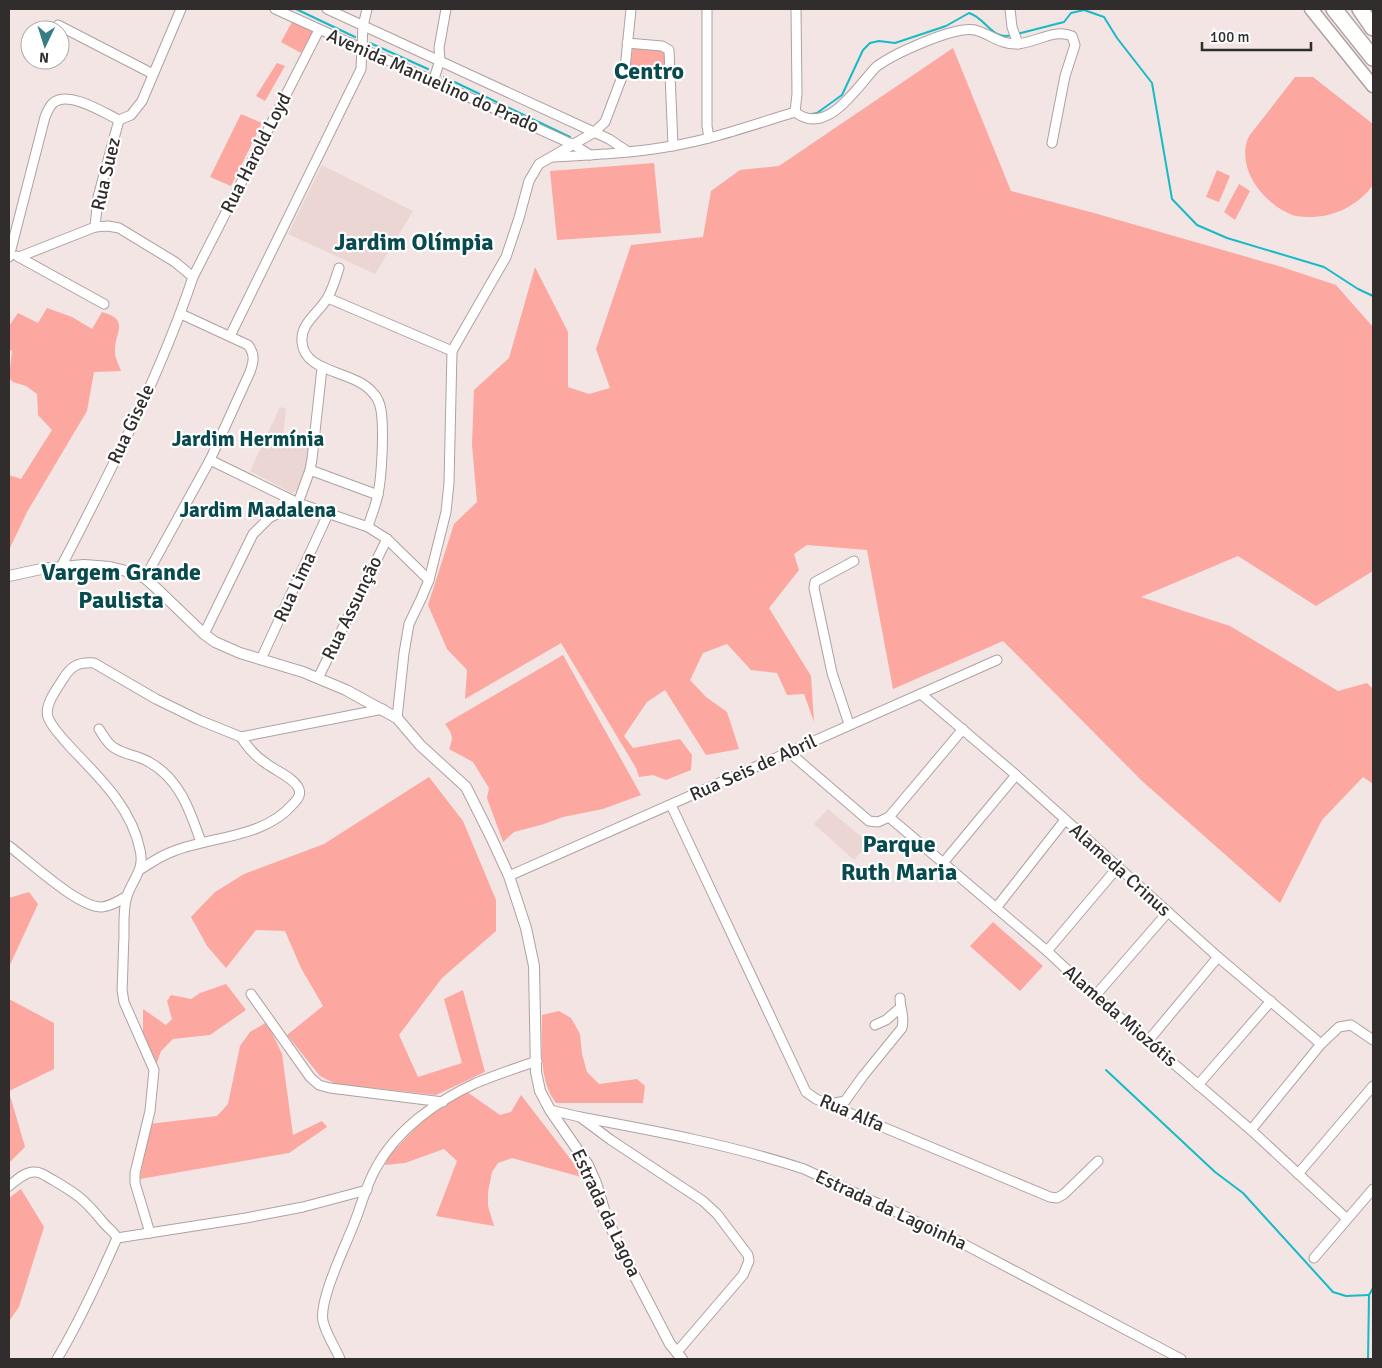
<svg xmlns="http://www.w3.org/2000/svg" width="1382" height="1368" font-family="Signika,sans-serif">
  <rect width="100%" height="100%" fill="#f2e5e4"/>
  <g fill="#ebd6d4">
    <polygon points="322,165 413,211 375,274 288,234"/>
    <polygon points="280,407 286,409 283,436 309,438 307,463 300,486 295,492 292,493 250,471"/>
    <polygon points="828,809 869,843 854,860 814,824"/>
  </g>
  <g fill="#fda7a1">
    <polygon points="292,22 313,31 301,53 281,42"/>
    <polygon points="633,46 666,50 665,78 629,74"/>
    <polygon points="953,48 1011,191 1094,213 1282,267 1336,285 1373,327 1373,571 1316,606 1238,556 1141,597 1230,626 1338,691 1367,683 1373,689 1373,784 1363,777 1322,820 1280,903 1142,781 1003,641 893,689 867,550 807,545 794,554 799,570 769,608 811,676 814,722 804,694 787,695 777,673 751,670 727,644 703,653 690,680 706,697 727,712 739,749 706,755 665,690 647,702 624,736 633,748 680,739 692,755 691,770 666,780 653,775 639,777 636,768 561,643 465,699 467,670 447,649 428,605 454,524 477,502 472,445 474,390 509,358 535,267 568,332 568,387 589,394 610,388 596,349 631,245 703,237 711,191 740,170 779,166"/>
    <polygon points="277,63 285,66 265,101 256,96"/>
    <path d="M1295,77H1313L1373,124V185C1356,209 1325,221 1296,216C1291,215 1287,212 1282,210C1259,196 1239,168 1247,141C1249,134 1256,128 1260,122C1272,107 1283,92 1295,77Z"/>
    <polygon points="241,114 262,123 231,186 210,177"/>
    <polygon points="654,163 661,233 557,240 550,171"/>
    <polygon points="1217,170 1230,176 1219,202 1206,197"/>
    <polygon points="1239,184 1250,191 1235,220 1224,212"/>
    <path d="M47,308L72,317L92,329L102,312C131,320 114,332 115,352C115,358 119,365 121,371L94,372L87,411L27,512L9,550V475L21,479L52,430L38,415L37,394L26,386L13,382L9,378L12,351L9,349V326L18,313L38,323Z"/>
    <path d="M563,655L641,795L603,809L563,817L544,824L514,832L503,842L487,798L489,788L473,762L449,749C454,737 452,733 445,724Z"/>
    <polygon points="429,777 463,821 496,900 496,931 442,978 399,1035 418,1077 462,1063 444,999 463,990 485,1072 436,1095 336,1084 320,1076 287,1035 323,1006 301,968 285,931 256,930 226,968 207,946 191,917 215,892 244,874 324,844"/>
    <polygon points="29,892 38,904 9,967 9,898"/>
    <polygon points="993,922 1043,966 1020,991 970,946"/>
    <polygon points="226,984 246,1010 210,1035 173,1039 161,1051 155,1068 143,1037 143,1009 166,1025 172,1019 167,1001 171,995 191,999 200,993"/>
    <polygon points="9,999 54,1023 54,1069 9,1091"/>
    <path d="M559,1011L571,1018L580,1034L582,1054L587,1072L599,1084L637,1079L645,1086L643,1103H556C538,1079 542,1044 542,1015Z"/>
    <polygon points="267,1022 282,1054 293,1135 322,1121 327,1127 289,1153 140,1179 149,1124 217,1116 228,1104 240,1046 250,1032"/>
    <polygon points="9,1092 25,1147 9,1163"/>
    <polygon points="467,1092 500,1115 511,1112 521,1095 585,1178 512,1158 498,1163 492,1172 488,1192 488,1206 494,1226 436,1216 457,1161 444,1149 405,1163 385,1165 386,1159 425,1118"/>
    <polygon points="21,1189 44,1227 19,1307 9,1321 9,1198"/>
  </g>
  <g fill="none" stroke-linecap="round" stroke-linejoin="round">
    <g stroke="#18bac6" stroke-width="2">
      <polyline points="296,9 355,37"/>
      <polyline points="1017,34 1064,22 1071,13 1084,10 1104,17 1117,38 1152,83 1172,199 1197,225 1227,238 1324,267 1358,289 1373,296"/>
      <polyline points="370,43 428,69"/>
      <polyline points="444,77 570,137"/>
      <path d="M812,114L817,113L842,95L863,50L870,43L879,41L895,43L946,26L969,13C986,18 992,41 1012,35"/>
      <polyline points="1106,1070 1215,1172 1243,1193 1333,1292 1346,1296 1369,1295"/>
      <polyline points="1368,1359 1369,1295 1373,1288"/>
    </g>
    <g stroke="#aea2a1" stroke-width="11">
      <g id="minor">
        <polyline points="275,9 574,145 590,155"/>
        <polyline points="327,9 609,139 627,151"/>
        <polyline points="707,9 707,126 709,138"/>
        <polyline points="1010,9 1012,27 1018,44"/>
        <polyline points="58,25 153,74"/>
        <polyline points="627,43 662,46 669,50 673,146"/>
        <polyline points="433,82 440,60 439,48 446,9"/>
        <path d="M795,112C827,137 856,88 876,67C893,54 954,26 975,30C990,34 1001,45 1017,44C1035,43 1055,28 1072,36L1075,45L1065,76L1052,143"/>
        <polyline points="795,112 797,94 796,9"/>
        <path d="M553,157C593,155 633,153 672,146C714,139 755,124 795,112"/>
        <polyline points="95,227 98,197 119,120"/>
        <polyline points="17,256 104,304"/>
        <path d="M9,257L45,117C47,112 49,107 53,103C69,90 104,113 119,120L131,115L142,101L181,9"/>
        <polyline points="19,257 95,227 108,226 119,228 175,262 193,277"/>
        <path d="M339,268C336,277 333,288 328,297C320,312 300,323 302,342C304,374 355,370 373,393C377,397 380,404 381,410C384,429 382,475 378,494C376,505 371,516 368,527"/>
        <polyline points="328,298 452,351"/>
        <polyline points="230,336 361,69 363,26 367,9"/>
        <polyline points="210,460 298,503 368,527 387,539 429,580"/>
        <polyline points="310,470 378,495"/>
        <polyline points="298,503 310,470 312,459 322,368"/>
        <path d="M61,567C109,474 160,376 193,277L319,30"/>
        <path d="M145,578L210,460L250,372C254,361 255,354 248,345L181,314"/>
        <polyline points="204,634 253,534 269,518 298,503"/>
        <polyline points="261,659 328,514"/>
        <polyline points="318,678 387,539"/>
        <polyline points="921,694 1016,775 1218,957 1321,1044"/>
        <polyline points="397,718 404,653 409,624 421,599 429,580 446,512 449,483 452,351 506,257 519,218 529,181 539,164 593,133 605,122 625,69 631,9"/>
        <polyline points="849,724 832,673 814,588 815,582 854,561"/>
        <path d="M99,729C103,735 107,743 113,747C124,755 138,755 149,762C180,779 190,811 201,842"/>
        <polyline points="790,753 869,821 878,822 889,817 963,729"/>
        <polyline points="671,805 806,1092 816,1099 1050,1197 1057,1198 1064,1194 1098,1161"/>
        <polyline points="889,817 1047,951 1095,996 1251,1130 1347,1219"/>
        <path d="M9,846C29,861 79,908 102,907C111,906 119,901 127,896"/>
        <polyline points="943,863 1016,775"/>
        <path d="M141,869C152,862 162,855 174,851C213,836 264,838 293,804C298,799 302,794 298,787C292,777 276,771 267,764C256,757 248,748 241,737"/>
        <polyline points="509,876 997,660"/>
        <polyline points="996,908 1065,820"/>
        <polyline points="1047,951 1118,867"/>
        <polyline points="251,994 310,1077 319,1085 330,1088 443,1102"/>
        <polyline points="1095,996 1168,912"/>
        <polyline points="875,1025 886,1020 900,1008"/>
        <polyline points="1148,1041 1218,957"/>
        <polyline points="1198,1085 1271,1001"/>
        <path d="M830,1104L845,1101L863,1076L902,1028C905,1016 900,1009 900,998"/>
        <polyline points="550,1110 580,1117 611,1140 703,1201 717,1214 748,1255 749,1261 743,1275 677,1352"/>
        <path d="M580,1117C656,1131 731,1145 804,1169L958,1241L1181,1359"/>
        <polyline points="1251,1130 1321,1044 1339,1027 1351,1025 1373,1040"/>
        <polyline points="1298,1174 1373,1086"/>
        <path d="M9,1186C16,1181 25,1171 35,1172C42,1172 47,1177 53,1180C77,1194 84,1199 102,1221C107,1228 114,1231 117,1238"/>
        <path d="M150,1233L135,1183V1173L150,1111L154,1070L124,1002L122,990C123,973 123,955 124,937C124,924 123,908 127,896C133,878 145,870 140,850C132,809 101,779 73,750C66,742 51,727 48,717C44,705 57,689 63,679C71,666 78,662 94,663L156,699L199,720L241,737L383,709"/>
        <polyline points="117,1238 246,1218 303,1207 367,1190"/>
        <polyline points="1314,1258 1373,1189"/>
        <path d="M57,1359C80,1321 99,1279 117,1238"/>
        <path d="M340,1359C335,1347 326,1334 323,1321C319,1301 343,1251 351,1231C360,1211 365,1187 376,1168C397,1129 437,1101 476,1083C495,1075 516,1068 537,1061"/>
      </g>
    </g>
    <g stroke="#aea2a1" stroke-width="12">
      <polyline id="tertiary" points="9,576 41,569 84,565 110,567 134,573 145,578 154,586 204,634 215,642 240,653 303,672 346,690 397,718 420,745 466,787 491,837 509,876 526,928 534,966 536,1072 540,1091 550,1110 588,1165 596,1183 605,1213 619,1246 670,1344 682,1359"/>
    </g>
    <g stroke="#aea2a1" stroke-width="15">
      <polyline id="secondary" points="1311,9 1373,86"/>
    </g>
    <g stroke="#aea2a1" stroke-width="18">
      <g id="motorway">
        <polyline points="1334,9 1373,58"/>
        <polyline points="1360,9 1373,28"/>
      </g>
    </g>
    <use href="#minor" stroke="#fff" stroke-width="9"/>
    <use href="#tertiary" stroke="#fff" stroke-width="10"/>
    <use href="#secondary" stroke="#fff" stroke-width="12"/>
    <use href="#motorway" stroke="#fff" stroke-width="15"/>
  </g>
  <g text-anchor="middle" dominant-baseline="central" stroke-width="4.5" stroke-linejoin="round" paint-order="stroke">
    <g font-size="19" fill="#312d2c" stroke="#fff">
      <text transform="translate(433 81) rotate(24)">Avenida Manuelino do Prado</text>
      <text transform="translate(256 153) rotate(-63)">Rua Harold Loyd</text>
      <text transform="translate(106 174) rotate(-77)">Rua Suez</text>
      <text transform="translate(131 424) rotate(-65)">Rua Gisele</text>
      <text transform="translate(295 587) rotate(-65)">Rua Lima</text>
      <text transform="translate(352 608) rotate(-64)">Rua Assunção</text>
      <text transform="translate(753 768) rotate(-24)">Rua Seis de Abril</text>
      <text transform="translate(1120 870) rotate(42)">Alameda Crinus</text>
      <text transform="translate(1120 1016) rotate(41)">Alameda Miozótis</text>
      <text transform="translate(852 1113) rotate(23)">Rua Alfa</text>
      <text transform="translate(891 1210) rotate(25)">Estrada da Lagoinha</text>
      <text transform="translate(606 1213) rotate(65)">Estrada da Lagoa</text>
    </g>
    <g font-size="21" font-weight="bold" fill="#094a4f" stroke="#fff">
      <text x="248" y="439">Jardim Hermínia</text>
      <text x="258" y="510">Jardim Madalena</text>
    </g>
    <g font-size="24" font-weight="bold" fill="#094a4f" stroke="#fff">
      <text x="649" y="71">Centro</text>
      <text x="414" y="242">Jardim Olímpia</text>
      <text x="121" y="572">Vargem Grande<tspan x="121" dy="28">Paulista</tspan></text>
      <text x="899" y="844">Parque<tspan x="899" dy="28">Ruth Maria</tspan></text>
    </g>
  </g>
  <rect width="1382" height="1368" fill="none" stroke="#312d2c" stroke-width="20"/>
  <g transform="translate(45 45) rotate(184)"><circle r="24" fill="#ffffff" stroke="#adabab"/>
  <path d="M0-4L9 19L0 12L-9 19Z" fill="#367e85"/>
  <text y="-8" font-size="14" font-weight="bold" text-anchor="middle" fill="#312d2c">N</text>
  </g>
  <path d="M1202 42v8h109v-8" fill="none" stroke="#312d2c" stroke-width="2.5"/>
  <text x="1210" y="42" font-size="15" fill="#312d2c" stroke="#ffffff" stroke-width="4" paint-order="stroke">100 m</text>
</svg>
